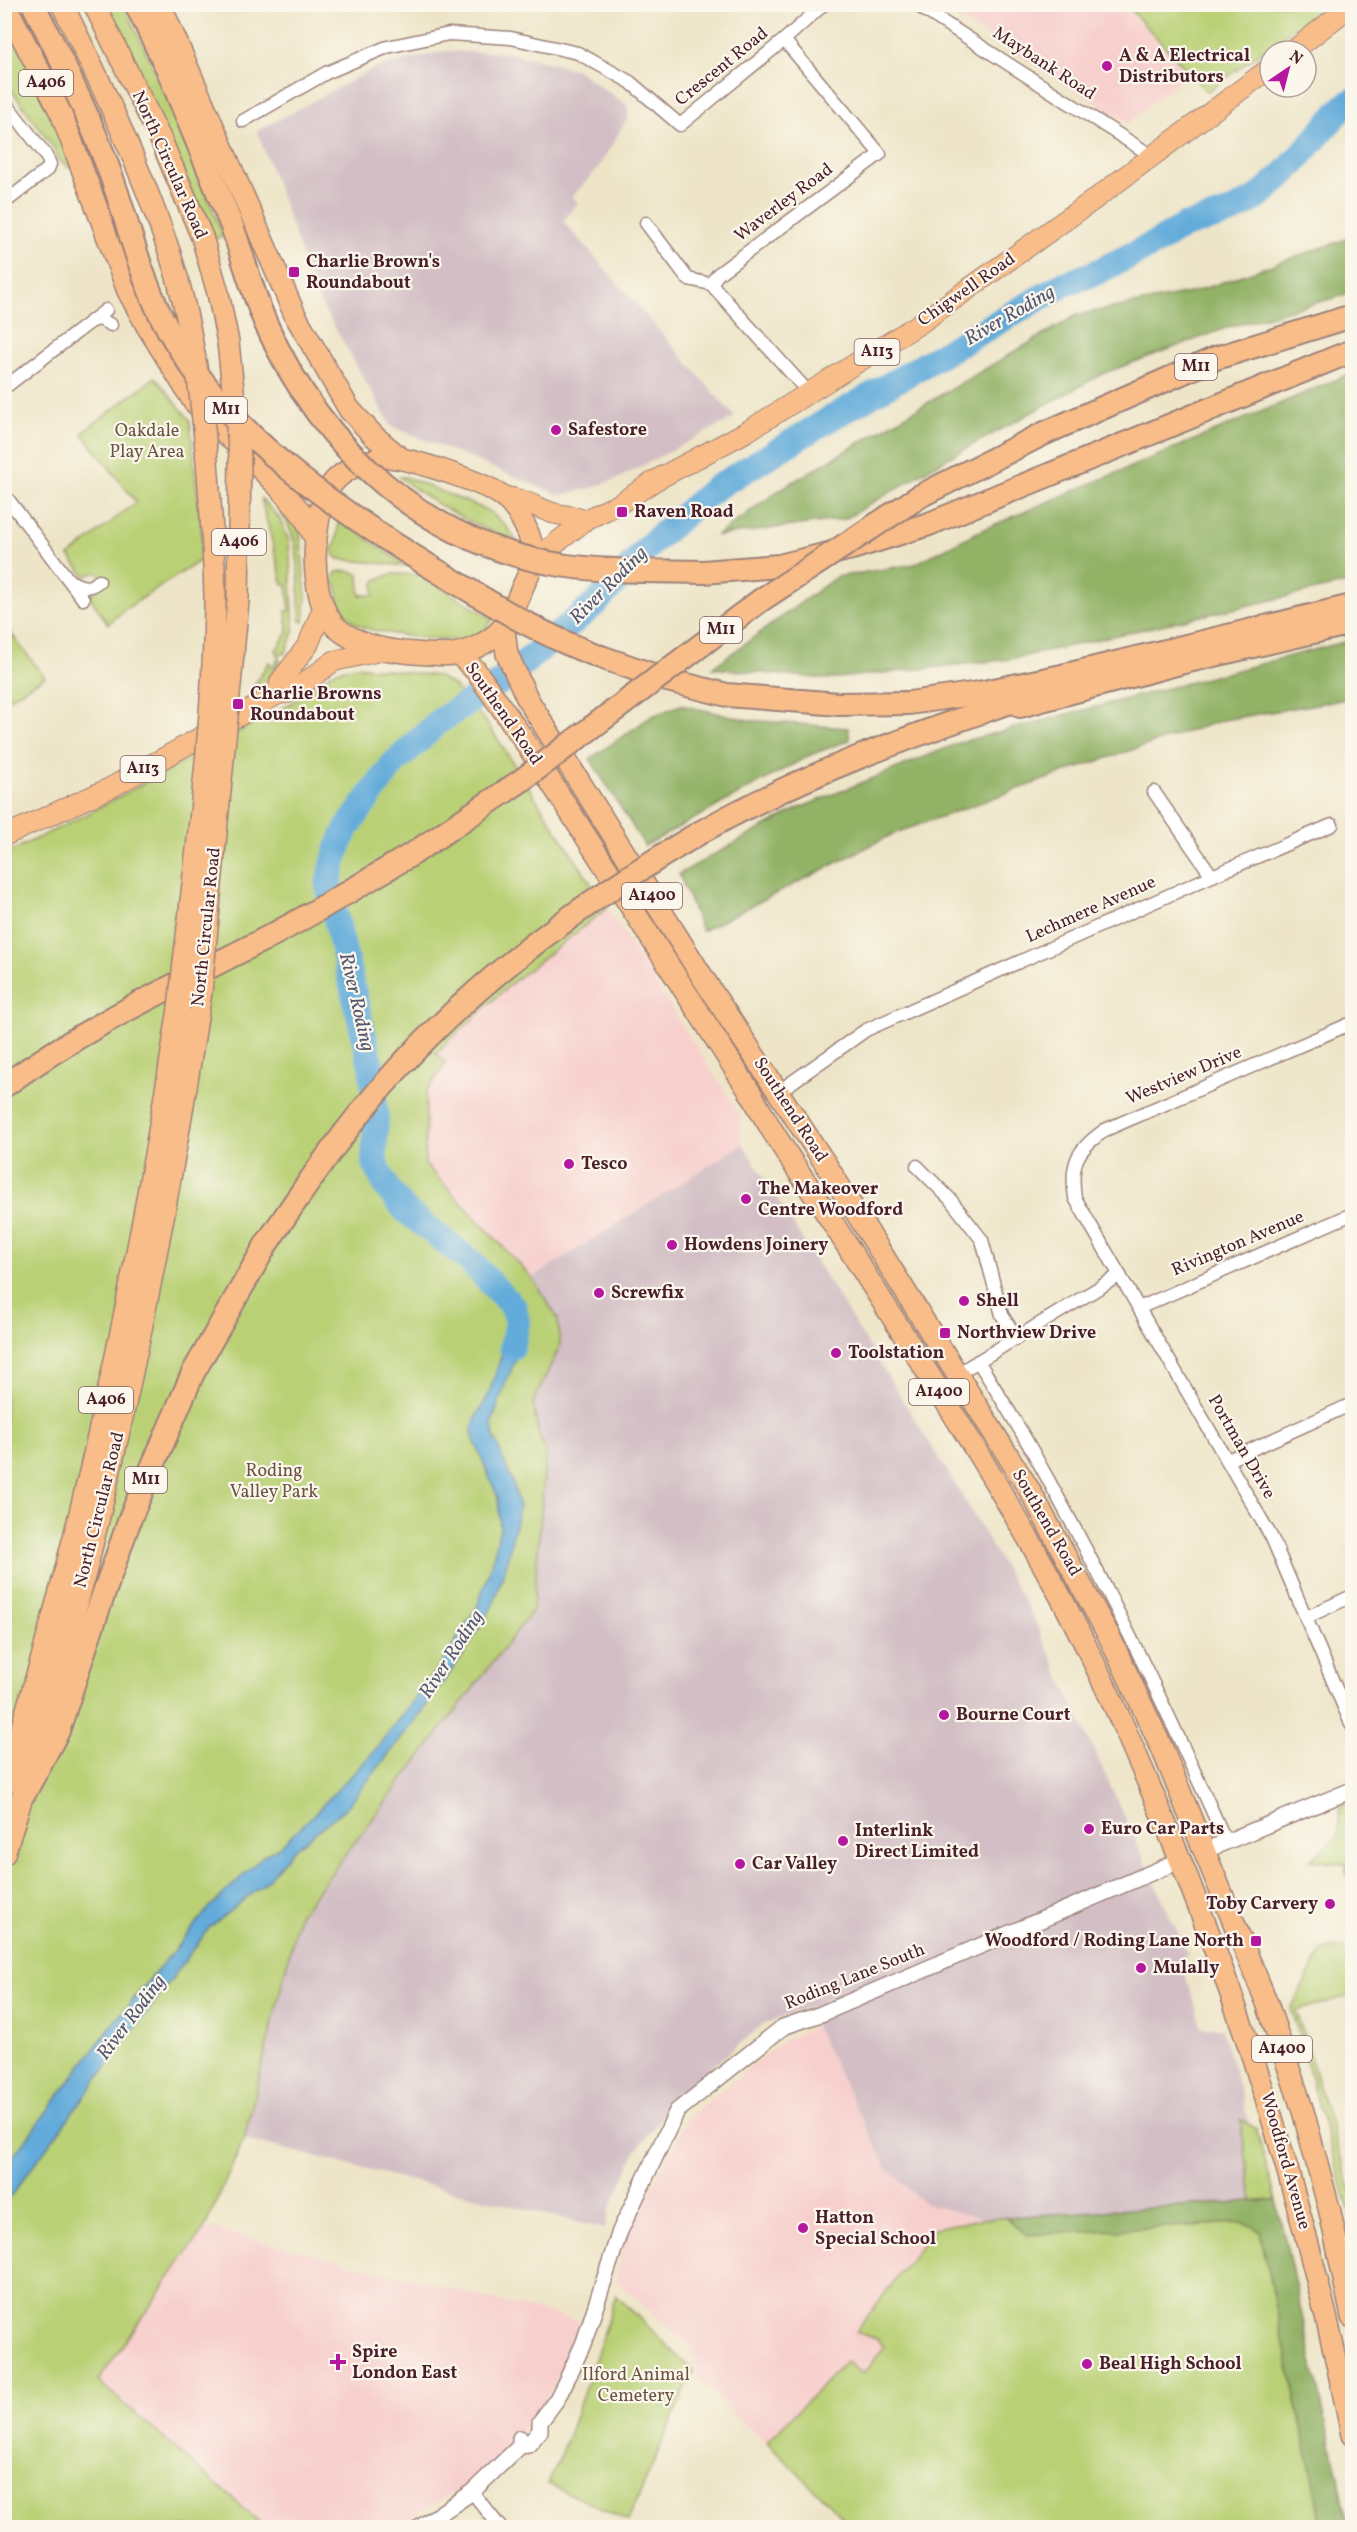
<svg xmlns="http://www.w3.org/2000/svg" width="1357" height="2532" font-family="Vollkorn,serif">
  <rect width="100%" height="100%" fill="#fbf7ec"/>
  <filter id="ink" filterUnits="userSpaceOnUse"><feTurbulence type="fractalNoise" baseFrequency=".0167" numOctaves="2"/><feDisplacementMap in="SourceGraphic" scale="12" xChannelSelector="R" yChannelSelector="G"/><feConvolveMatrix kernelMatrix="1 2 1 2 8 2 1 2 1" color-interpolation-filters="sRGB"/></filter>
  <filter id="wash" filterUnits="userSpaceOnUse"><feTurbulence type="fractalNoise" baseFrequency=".008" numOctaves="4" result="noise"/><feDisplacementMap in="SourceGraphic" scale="24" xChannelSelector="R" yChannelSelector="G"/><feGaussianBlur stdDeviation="1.35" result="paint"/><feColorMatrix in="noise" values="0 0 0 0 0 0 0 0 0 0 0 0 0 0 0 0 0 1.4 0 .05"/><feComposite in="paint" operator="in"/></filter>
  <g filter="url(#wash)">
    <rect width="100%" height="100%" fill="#eee5c8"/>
    <g fill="#f7d0ce">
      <polygon points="936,5 1123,5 1187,74 1128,123"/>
      <polygon points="607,908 739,1113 743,1144 532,1278 425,1164 426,1092 445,1064 435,1053 513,982"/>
      <polygon points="815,2027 887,2168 983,2219 1271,2200 853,2527 767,2442 740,2421 698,2376 690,2346 616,2281 624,2238 689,2116 786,2039"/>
      <polygon points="205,2227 579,2321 576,2343 549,2394 536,2413 493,2463 465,2486 393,2527 265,2527 98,2382"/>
    </g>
    <g fill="#d2bec4">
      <polygon points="444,51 510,53 577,70 628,106 628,117 599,167 572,197 578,203 563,221 735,417 619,478 588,489 559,495 391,426 318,298 257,131 375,68"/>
      <polygon points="743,1144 955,1484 1031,1613 1188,1955 1180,1959 1202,2028 1222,2028 1271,2200 983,2219 924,2203 887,2168 815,2027 811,2006 762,2025 674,2099 636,2151 611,2206 605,2229 244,2139 299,1915 533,1610 546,1452 538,1431 533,1402 560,1346 558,1319 532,1278"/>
    </g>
    <g fill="#b9d075" stroke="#827850" stroke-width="1.5">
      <path d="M104,5H123C162,80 193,157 223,236L215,239Z"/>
      <polygon points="1126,5 1325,5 1207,92"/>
      <polygon points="4,14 75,165 69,168 58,159 55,150 5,81"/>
      <polygon points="155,377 190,420 204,558 124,610 108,624 89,596 106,582 97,572 85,576 69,556 136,502 82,433"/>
      <path d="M399,477H406L489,511L505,525L517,541C473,526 435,505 399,477Z"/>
      <path d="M272,491L297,523L300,532L306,597L304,622L300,620C297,572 305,535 269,498Z"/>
      <polygon points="261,498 279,518 289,541 294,631 285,654 282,652 279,657 276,650 288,632 286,611 290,610 287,585 283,585"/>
      <polygon points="339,519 406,566 339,559 334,554 332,548 336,543"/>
      <path d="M345,571L354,572L359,575L360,595H374V584L376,580L383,577L394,574L421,575L493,619C488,626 482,634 473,638C458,644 372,633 358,625C344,616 337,601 337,585L333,584V577L337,572Z"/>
      <polygon points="5,626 45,677 5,701"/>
      <polygon points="278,659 281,661 266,681 249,693 269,662 273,667"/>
      <polygon points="356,666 437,676 453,685 487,723 607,908 513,982 436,1053 446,1063 426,1092 425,1164 532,1278 558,1319 560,1346 533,1402 538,1431 546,1452 533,1610 299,1915 244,2139 205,2227 98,2381 265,2527 5,2528 5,854 89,813 255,723 293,702 333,672"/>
      <polygon points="1352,1800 1352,1876 1346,1877 1346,1864 1310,1860 1337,1838 1341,1805"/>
      <polygon points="1352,1947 1352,1995 1296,2011 1352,2194 1352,2221 1291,2008 1322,1950"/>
      <polygon points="1240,2120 1256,2128 1276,2200 1272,2200 1334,2527 853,2527 767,2442 846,2361 863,2374 884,2347 878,2340 856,2332 934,2228 983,2219 1253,2201"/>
      <path d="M616,2295L693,2371L628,2521L548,2484C575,2422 596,2359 616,2295Z"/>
    </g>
    <g fill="#92b266" stroke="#6e6848" stroke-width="1.5">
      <polygon points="1352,237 1352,293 1229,327 1102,374 941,462 845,519 716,536 781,489 1077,315 1194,292"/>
      <polygon points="1352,373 1352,582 1011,659 828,679 712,668 836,577 915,564 984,529"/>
      <polygon points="1352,640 1352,698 1223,720 1074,769 893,834 702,931 679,874 795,810 961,742"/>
      <polygon points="681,705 748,720 848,728 850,740 810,755 645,846 590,759 652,716"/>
      <polygon points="1276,2200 1345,2507 1348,2527 1321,2527 1315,2490 1260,2232 1252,2226 1242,2223 1026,2235 1006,2217"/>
    </g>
    <polygon fill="#62abda" stroke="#566582" stroke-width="1.5" points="524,1306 524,1341 506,1382 492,1423 494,1437 514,1486 519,1508 506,1566 493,1605 465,1652 416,1720 347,1807 292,1851 264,1884 210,1927 5,2204 5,2167 112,2025 210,1907 263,1856 279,1847 308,1820 370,1756 442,1663 477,1607 492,1563 500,1528 498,1498 473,1437 472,1429 477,1415 488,1396 506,1342 508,1321"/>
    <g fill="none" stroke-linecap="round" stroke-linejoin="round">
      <polyline stroke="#62abda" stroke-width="26" points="512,1347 517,1322 514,1308 470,1261 406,1211 387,1188 374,1161 376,1118 372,1070 328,885 337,850 347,828 393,764 441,720 502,681 597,602 653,542 714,489 828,420 1064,284 1095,273 1158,242 1184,226 1229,213 1257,198 1286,172 1343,107 1352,101"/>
    </g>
  </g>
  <g filter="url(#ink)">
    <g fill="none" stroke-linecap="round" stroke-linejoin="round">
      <g stroke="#9c827a" stroke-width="15">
        <g id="minor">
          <polyline points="915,4 1152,156"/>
          <polyline points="784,40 880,154 718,274 711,284 810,394"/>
          <polyline points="4,101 45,154 50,164 48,169 4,203"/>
          <polyline points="243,121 326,73 387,47 449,34 511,38 578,53 630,82 680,125 784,40 824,4"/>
          <polyline points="646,223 688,279 711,284"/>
          <polyline points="92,321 100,319 111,325"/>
          <polyline points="4,388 106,310"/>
          <polyline points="4,494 83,599"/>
          <path d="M72,582C84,588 89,589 99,581"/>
          <polyline points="1154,792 1212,876"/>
          <path d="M1352,1023L1105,1130C1076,1150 1070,1164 1075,1198L1272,1538L1352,1726"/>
          <polyline points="778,1092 866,1030 1212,876 1332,825"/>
          <polyline points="917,1166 950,1199 982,1240 1002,1315 1017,1338"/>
          <polyline points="1139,1308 1352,1214"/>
          <path d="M978,1361C999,1395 1020,1428 1039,1463C1108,1586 1169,1713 1226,1842"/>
          <polyline points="957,1374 1120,1275"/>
          <polyline points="1228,1460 1352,1404"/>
          <polyline points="1307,1617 1352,1596"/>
          <polyline points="472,2492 501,2528"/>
        </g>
      </g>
      <g stroke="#9c827a" stroke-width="18">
        <g id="tertiary">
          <polyline points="1204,1851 1352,1790"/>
          <polyline points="1352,2245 1338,2255 1348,2261 1352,2260"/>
          <polyline points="520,2446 528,2445 540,2431 540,2422 557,2399 569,2375 584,2342 620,2231 677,2111 783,2027 821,2014 1181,1860"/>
          <polyline points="419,2528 472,2492 520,2446 520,2438"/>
        </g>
      </g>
      <g stroke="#9c827a" stroke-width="22">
        <g id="primary">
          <polyline points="1293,51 1352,5"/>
          <path d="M504,497C524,498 538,509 556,514C567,516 575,516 585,521"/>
          <polyline points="533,561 587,519 619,504 656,480 746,432 919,324 1095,199 1270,68"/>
          <polyline points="278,694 280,682 308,645 323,608"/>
          <polyline points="4,836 110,788 278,694 292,692 334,661 384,650"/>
        </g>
      </g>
      <g stroke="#9c827a" stroke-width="24">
        <g id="trunk">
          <polyline points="5,4 61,113 128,291 147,326 194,402 278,486 304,516 316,540"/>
          <path d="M62,4C102,85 140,166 169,251"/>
          <polyline points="94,4 161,140 202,237"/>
          <polyline points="160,4 295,315 349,409 374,436 399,457"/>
          <path d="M386,457C407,457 490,484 505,498C520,512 534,538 533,559C532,570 524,583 520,593C510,616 507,630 484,643C458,658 443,655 414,653C388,651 358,646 337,628C308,602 311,523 328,490C339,470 365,461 386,457Z"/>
          <polyline points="504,629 507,654 528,700 712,992 825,1163 1030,1491 1109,1636 1161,1746 1267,2003 1303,2111 1330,2212 1352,2317"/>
          <path d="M460,655L476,671L522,737L753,1097C777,1143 808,1184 836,1228C907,1341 981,1453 1046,1570C1092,1652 1130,1739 1166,1825C1249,2024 1310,2224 1352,2435"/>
          <path d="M4,1785C84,1532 139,1271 179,1008"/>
          <path d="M4,1854C95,1573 157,1284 201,992"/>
        </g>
      </g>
      <g stroke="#9c827a" stroke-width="26">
        <g id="motorway">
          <polyline points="136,4 167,68 233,229"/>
          <polyline points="1045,433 1216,358 1352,316"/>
          <polyline points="703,572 779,566 852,548 929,524 1352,351"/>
          <polyline points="601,657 667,680 727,695 839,704 909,703 979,693 1062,676 1352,606"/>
          <polyline points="1020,706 1184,662 1352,623"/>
          <path d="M701,832C806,772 920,733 1033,694"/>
          <path d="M4,1086C82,1029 169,988 255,944C309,917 361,884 414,853"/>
          <polyline points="25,1792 58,1731 92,1627 131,1516 193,1373 267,1243"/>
        </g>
      </g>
      <use href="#minor" stroke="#fff" stroke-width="12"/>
      <use href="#tertiary" stroke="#fff" stroke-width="15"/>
      <use href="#primary" stroke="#f8bd89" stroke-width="20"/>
      <use href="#trunk" stroke="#f8bd89" stroke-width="21"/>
      <use href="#motorway" stroke="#f8bd89" stroke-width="22"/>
      <g stroke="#9c827a" stroke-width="24" stroke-linecap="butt">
        <g id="trunk-bridge">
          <path d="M169,251C193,323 202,397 208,474C211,517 215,562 215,605C213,740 193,874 179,1008"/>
          <polyline points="201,992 238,601 240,457 228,342 218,293 202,237"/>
        </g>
      </g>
      <g stroke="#9c827a" stroke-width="26" stroke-linecap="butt">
        <g id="motorway-bridge">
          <path d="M33,4C62,60 91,119 112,178C130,229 142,284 169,331C231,440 340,512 444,575C495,606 545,637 601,657"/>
          <path d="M233,229C244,260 253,294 266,324C322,450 427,546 567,566C612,572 658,571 703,572"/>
          <polyline points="414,853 522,780 761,600 920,496 1045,433"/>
          <path d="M267,1243C307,1184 347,1125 395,1072C482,975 590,898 701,832"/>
        </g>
      </g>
      <use href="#trunk-bridge" stroke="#f8bd89" stroke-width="21"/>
      <use href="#motorway-bridge" stroke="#f8bd89" stroke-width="22"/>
    </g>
  </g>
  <g fill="#b5179e" stroke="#fbf7ec" stroke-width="2">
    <circle cx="1107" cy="66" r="6"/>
    <rect x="288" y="266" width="12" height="12" rx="3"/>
    <circle cx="556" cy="430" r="6"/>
    <rect x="616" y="506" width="12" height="12" rx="3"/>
    <rect x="232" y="698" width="12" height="12" rx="3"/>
    <circle cx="569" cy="1164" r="6"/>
    <circle cx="746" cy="1199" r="6"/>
    <circle cx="672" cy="1245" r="6"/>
    <circle cx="599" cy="1293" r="6"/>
    <circle cx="964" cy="1301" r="6"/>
    <rect x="939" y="1327" width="12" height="12" rx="3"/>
    <circle cx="836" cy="1353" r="6"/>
    <circle cx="944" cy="1715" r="6"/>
    <circle cx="1089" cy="1829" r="6"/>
    <circle cx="843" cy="1841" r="6"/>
    <circle cx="740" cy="1864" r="6"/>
    <circle cx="1330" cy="1904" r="6"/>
    <rect x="1250" y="1935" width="12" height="12" rx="3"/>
    <circle cx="1141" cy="1968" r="6"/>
    <circle cx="803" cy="2228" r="6"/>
    <path d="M335 2353h6v6h6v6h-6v6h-6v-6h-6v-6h6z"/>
    <circle cx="1087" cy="2364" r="6"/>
  </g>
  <g text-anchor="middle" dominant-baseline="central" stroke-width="4.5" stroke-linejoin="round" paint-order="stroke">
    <g fill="#fbf7ec" stroke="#7f6065" stroke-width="1.5">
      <rect x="19" y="70" width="54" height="26" rx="4.5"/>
      <rect x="854.5" y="339" width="45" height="26" rx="4.5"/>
      <rect x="1175" y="354" width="42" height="26" rx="4.5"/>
      <rect x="205" y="397" width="42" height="26" rx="4.5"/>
      <rect x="212" y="529" width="54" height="26" rx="4.5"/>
      <rect x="700" y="617" width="42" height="26" rx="4.5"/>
      <rect x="120.5" y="756" width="45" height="26" rx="4.5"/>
      <rect x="622" y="883" width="60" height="26" rx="4.5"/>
      <rect x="909" y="1379" width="60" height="26" rx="4.5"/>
      <rect x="79" y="1387" width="54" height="26" rx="4.5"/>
      <rect x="125" y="1467" width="42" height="26" rx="4.5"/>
      <rect x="1252" y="2036" width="60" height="26" rx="4.5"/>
    </g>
    <g font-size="16" font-weight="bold" fill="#4a1f2b">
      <text x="46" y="83">A406</text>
      <text x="877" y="352">A113</text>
      <text x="1196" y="367">M11</text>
      <text x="226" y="410">M11</text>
      <text x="239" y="542">A406</text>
      <text x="721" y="630">M11</text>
      <text x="143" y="769">A113</text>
      <text x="652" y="896">A1400</text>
      <text x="939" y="1392">A1400</text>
      <text x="106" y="1400">A406</text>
      <text x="146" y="1480">M11</text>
      <text x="1282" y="2049">A1400</text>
    </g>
    <g font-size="18" font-weight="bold" fill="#4a1f2b" stroke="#fbf7ec" text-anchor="start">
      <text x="1119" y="56">A &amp; A Electrical<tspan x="1119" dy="21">Distributors</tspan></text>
      <text x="306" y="262">Charlie Brown's<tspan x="306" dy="21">Roundabout</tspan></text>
      <text x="568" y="430">Safestore</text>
      <text x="634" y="512">Raven Road</text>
      <text x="250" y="694">Charlie Browns<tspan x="250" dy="21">Roundabout</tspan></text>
      <text x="581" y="1164">Tesco</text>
      <text x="758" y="1189">The Makeover<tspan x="758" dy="21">Centre Woodford</tspan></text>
      <text x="684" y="1245">Howdens Joinery</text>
      <text x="611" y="1293">Screwfix</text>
      <text x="976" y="1301">Shell</text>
      <text x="957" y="1333">Northview Drive</text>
      <text x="848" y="1353">Toolstation</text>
      <text x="956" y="1715">Bourne Court</text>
      <text x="1101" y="1829">Euro Car Parts</text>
      <text x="855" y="1831">Interlink<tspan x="855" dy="21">Direct Limited</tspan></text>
      <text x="752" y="1864">Car Valley</text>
      <text x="1318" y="1904" text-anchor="end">Toby Carvery</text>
      <text x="1244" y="1941" text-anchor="end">Woodford / Roding Lane North</text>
      <text x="1153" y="1968">Mulally</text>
      <text x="815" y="2218">Hatton<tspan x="815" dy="21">Special School</tspan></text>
      <text x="352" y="2352">Spire<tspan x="352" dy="21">London East</tspan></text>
      <text x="1099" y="2364">Beal High School</text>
    </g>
    <g font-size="18" fill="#4a1f2b" stroke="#fbf7ec">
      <text transform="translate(1044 64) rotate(33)">Maybank Road</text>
      <text transform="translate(722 67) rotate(-39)">Crescent Road</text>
      <text transform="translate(169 165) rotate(66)">North Circular Road</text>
      <text transform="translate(784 203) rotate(-37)">Waverley Road</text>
      <text transform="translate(967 290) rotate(-35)">Chigwell Road</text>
      <text transform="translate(503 714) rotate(55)">Southend Road</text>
      <text transform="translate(1091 910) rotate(-24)">Lechmere Avenue</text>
      <text transform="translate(207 927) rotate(-84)">North Circular Road</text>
      <text transform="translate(1184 1076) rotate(-23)">Westview Drive</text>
      <text transform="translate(790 1110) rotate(57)">Southend Road</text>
      <text transform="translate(1238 1244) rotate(-23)">Rivington Avenue</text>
      <text transform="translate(1241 1447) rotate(60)">Portman Drive</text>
      <text transform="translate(100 1510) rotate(-76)">North Circular Road</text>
      <text transform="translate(1046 1523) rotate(60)">Southend Road</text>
      <text transform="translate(855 1977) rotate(-22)">Roding Lane South</text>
      <text transform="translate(1285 2161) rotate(74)">Woodford Avenue</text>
    </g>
    <g font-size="18" fill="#6b5441" stroke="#fbf7ec">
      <text x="147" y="431">Oakdale<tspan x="147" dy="21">Play Area</tspan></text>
      <text x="274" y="1471">Roding<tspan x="274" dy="21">Valley Park</tspan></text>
      <text x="636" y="2375">Ilford Animal<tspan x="636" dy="21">Cemetery</tspan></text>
    </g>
    <g font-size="20" font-style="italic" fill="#545771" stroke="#fbf7ec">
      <text transform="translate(1010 316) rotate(-30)">River Roding</text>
      <text transform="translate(609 586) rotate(-45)">River Roding</text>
      <text transform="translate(356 1002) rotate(77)">River Roding</text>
      <text transform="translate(452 1655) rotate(-57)">River Roding</text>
      <text transform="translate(132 2018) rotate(-53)">River Roding</text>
    </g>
  </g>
  <rect width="1357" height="2532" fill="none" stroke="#fbf7ec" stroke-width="24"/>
  <g transform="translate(1288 69) rotate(35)"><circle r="28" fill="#fbf7ec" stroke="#b4a19f" stroke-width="1.5"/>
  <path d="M0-4.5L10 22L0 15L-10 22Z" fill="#b5179e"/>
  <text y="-9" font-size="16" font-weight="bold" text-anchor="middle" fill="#4a1f2b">N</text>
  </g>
</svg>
